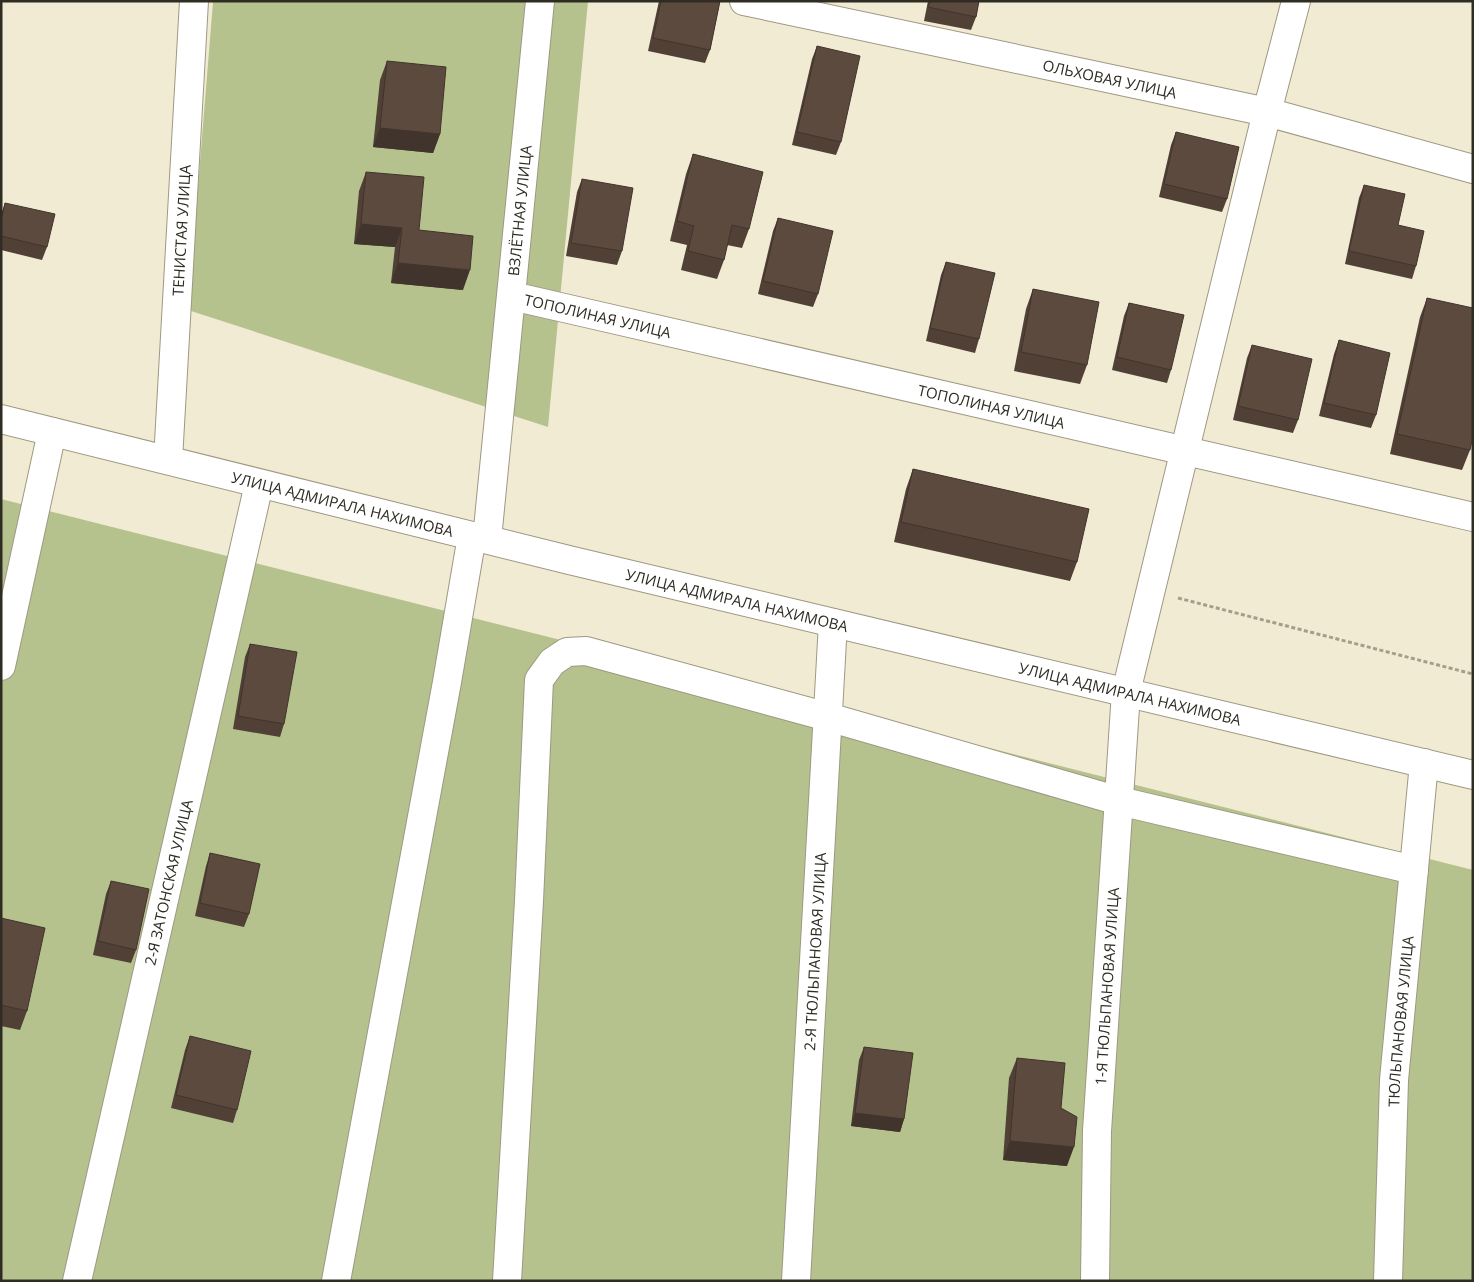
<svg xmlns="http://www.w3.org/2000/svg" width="1474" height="1282" font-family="'Open Sans',sans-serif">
  <rect width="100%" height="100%" fill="#f1ebd3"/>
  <g fill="#b5c28d">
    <polygon points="212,1 588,1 548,427 188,310 213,2"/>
    <polygon points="1,499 1473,870 1473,1281 1,1281"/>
  </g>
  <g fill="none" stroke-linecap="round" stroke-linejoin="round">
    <g stroke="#9e9883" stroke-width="30">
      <g id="minor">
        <path id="s1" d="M744,1L1267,112L1473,169"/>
        <path id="s2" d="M512,296L1473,517"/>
        <path id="s3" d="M168,460L194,1"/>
        <path id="s4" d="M487,539L540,1"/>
        <polyline points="1,666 52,432"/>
        <path id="s5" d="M77,1281L259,484"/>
        <polyline points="336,1281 447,682 472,536"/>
        <polyline points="507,1281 529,901 539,680 552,662 567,652 586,651 828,717 1119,801 1414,870"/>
        <path id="s6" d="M796,1281L833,623"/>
        <path id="s7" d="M1095,1281L1097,1131L1126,692L1267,112L1296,1"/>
        <path id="s8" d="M1388,1281L1394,1080L1424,763"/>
      </g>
    </g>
    <g stroke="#9e9883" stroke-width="30">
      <g id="secondary">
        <path id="s9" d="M1,419L569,560L1473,775"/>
      </g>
    </g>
    <polyline stroke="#a49f8d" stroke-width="3" stroke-dasharray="4 2.5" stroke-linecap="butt" points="1178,598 1473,674"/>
    <use href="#minor" stroke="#fff" stroke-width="28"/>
    <use href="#secondary" stroke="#fff" stroke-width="28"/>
  </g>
  <g fill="#504036">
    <polygon points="659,1 720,1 710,50 705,63 648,51"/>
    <polygon points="928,1 979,1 976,17 971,30 924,21"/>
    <polygon points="817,46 841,142 836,155 792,145 812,59"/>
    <polygon points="387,61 440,134 433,153 373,147 380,80"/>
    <polygon points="1176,132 1227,199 1222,212 1159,197 1171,145"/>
    <polygon points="693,154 749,229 742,248 727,245 724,260 717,279 681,270 687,245 670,241 686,174"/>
    <polygon points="366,172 419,230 463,290 391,283 395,247 354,244 359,191"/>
    <polygon points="582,179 622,251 617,265 566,256 577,192"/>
    <polygon points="1364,185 1398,225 1416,266 1412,279 1345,264 1359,198"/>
    <polygon points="5,203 47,247 42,260 1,250 1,214"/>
    <polygon points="778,218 818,294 813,307 758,294 773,231"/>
    <polygon points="946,262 979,339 975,353 926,341 941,275"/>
    <polygon points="1033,289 1087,365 1080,384 1014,371 1026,309"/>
    <polygon points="1427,298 1470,450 1462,470 1390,454 1420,317"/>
    <polygon points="1129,303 1171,370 1167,383 1112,370 1124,316"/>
    <polygon points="1339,340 1376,415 1371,428 1319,416 1334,354"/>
    <polygon points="1252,345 1298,420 1293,433 1233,420 1247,358"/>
    <polygon points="913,469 1077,562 1070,581 894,542 906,489"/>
    <polygon points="250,644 284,724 280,737 233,729 245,657"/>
    <polygon points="210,853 249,914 244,927 195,916 206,866"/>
    <polygon points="111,881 136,950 131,963 93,955 106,894"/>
    <polygon points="1,918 27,1011 20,1030 1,1026"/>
    <polygon points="190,1036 237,1110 233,1123 171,1108 185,1050"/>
    <polygon points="864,1047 904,1119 900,1132 851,1126 859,1060"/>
    <polygon points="1017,1058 1061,1108 1067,1166 1003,1160 1009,1078"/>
  </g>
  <g fill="#41342c">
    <polygon points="380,128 440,134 433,153 373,147"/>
    <polygon points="361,224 402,228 395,247 354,244"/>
    <polygon points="398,263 470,270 463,290 391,283"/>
    <polygon points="855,1113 904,1119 900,1132 851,1126"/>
    <polygon points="1010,1141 1074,1147 1067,1166 1003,1160"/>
  </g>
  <g fill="#5d4a3f" stroke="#41342c">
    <polygon points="661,1 720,1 710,50 653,38"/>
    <polygon points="930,1 979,1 976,17 928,7"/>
    <polygon points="817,46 860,56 841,142 797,132"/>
    <polygon points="387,61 446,67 440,134 380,128"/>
    <polygon points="1176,132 1239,147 1227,199 1164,184"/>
    <polygon points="693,154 763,172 749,229 732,225 724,260 688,251 694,226 677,221"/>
    <polygon points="366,172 424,177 419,230 473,236 470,270 398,263 402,228 361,224"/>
    <polygon points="582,179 633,188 622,251 571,243"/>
    <polygon points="1364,185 1405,194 1398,225 1424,231 1416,266 1349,251"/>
    <polygon points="5,203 55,214 47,247 1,236 1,221"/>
    <polygon points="778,218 833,231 818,294 763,281"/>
    <polygon points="946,262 995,273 979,339 930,328"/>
    <polygon points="1033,289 1099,302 1087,365 1021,352"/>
    <polygon points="1427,298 1473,308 1473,436 1470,450 1397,434"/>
    <polygon points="1129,303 1184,315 1171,370 1117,357"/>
    <polygon points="1339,340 1390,353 1376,415 1324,403"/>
    <polygon points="1252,345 1312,359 1298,420 1238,406"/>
    <polygon points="913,469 1089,509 1077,562 901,522"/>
    <polygon points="250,644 297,652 284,724 238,716"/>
    <polygon points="210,853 260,864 249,914 200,903"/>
    <polygon points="111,881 149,889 136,950 98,941"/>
    <polygon points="1,918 45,928 27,1011 1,1005"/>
    <polygon points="190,1036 251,1051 237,1110 176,1095"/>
    <polygon points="864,1047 913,1053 904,1119 855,1113"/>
    <polygon points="1017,1058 1065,1063 1061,1108 1077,1117 1074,1147 1010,1141"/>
  </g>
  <g text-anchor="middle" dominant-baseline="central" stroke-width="5" stroke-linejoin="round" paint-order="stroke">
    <g font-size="15" fill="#2e2c23" stroke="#fef8e1">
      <text stroke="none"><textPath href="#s1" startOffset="374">ОЛЬХОВАЯ УЛИЦА</textPath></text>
      <text stroke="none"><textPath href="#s4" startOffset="330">ВЗЛЁТНАЯ УЛИЦА</textPath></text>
      <text stroke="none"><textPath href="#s3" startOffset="230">ТЕНИСТАЯ УЛИЦА</textPath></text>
      <text stroke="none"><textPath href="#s2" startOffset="88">ТОПОЛИНАЯ УЛИЦА</textPath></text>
      <text stroke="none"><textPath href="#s2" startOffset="492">ТОПОЛИНАЯ УЛИЦА</textPath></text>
      <text stroke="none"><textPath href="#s9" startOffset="352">УЛИЦА АДМИРАЛА НАХИМОВА</textPath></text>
      <text stroke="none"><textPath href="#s9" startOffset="758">УЛИЦА АДМИРАЛА НАХИМОВА</textPath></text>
      <text stroke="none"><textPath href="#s9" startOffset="1162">УЛИЦА АДМИРАЛА НАХИМОВА</textPath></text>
      <text stroke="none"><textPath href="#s5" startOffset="409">2-Я ЗАТОНСКАЯ УЛИЦА</textPath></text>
      <text stroke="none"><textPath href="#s6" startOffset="330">2-Я ТЮЛЬПАНОВАЯ УЛИЦА</textPath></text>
      <text stroke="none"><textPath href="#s7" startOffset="295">1-Я ТЮЛЬПАНОВАЯ УЛИЦА</textPath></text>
      <text stroke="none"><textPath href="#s8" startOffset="260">ТЮЛЬПАНОВАЯ УЛИЦА</textPath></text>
    </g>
  </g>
  <rect width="1474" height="1282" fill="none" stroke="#2e2c23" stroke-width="5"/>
</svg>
